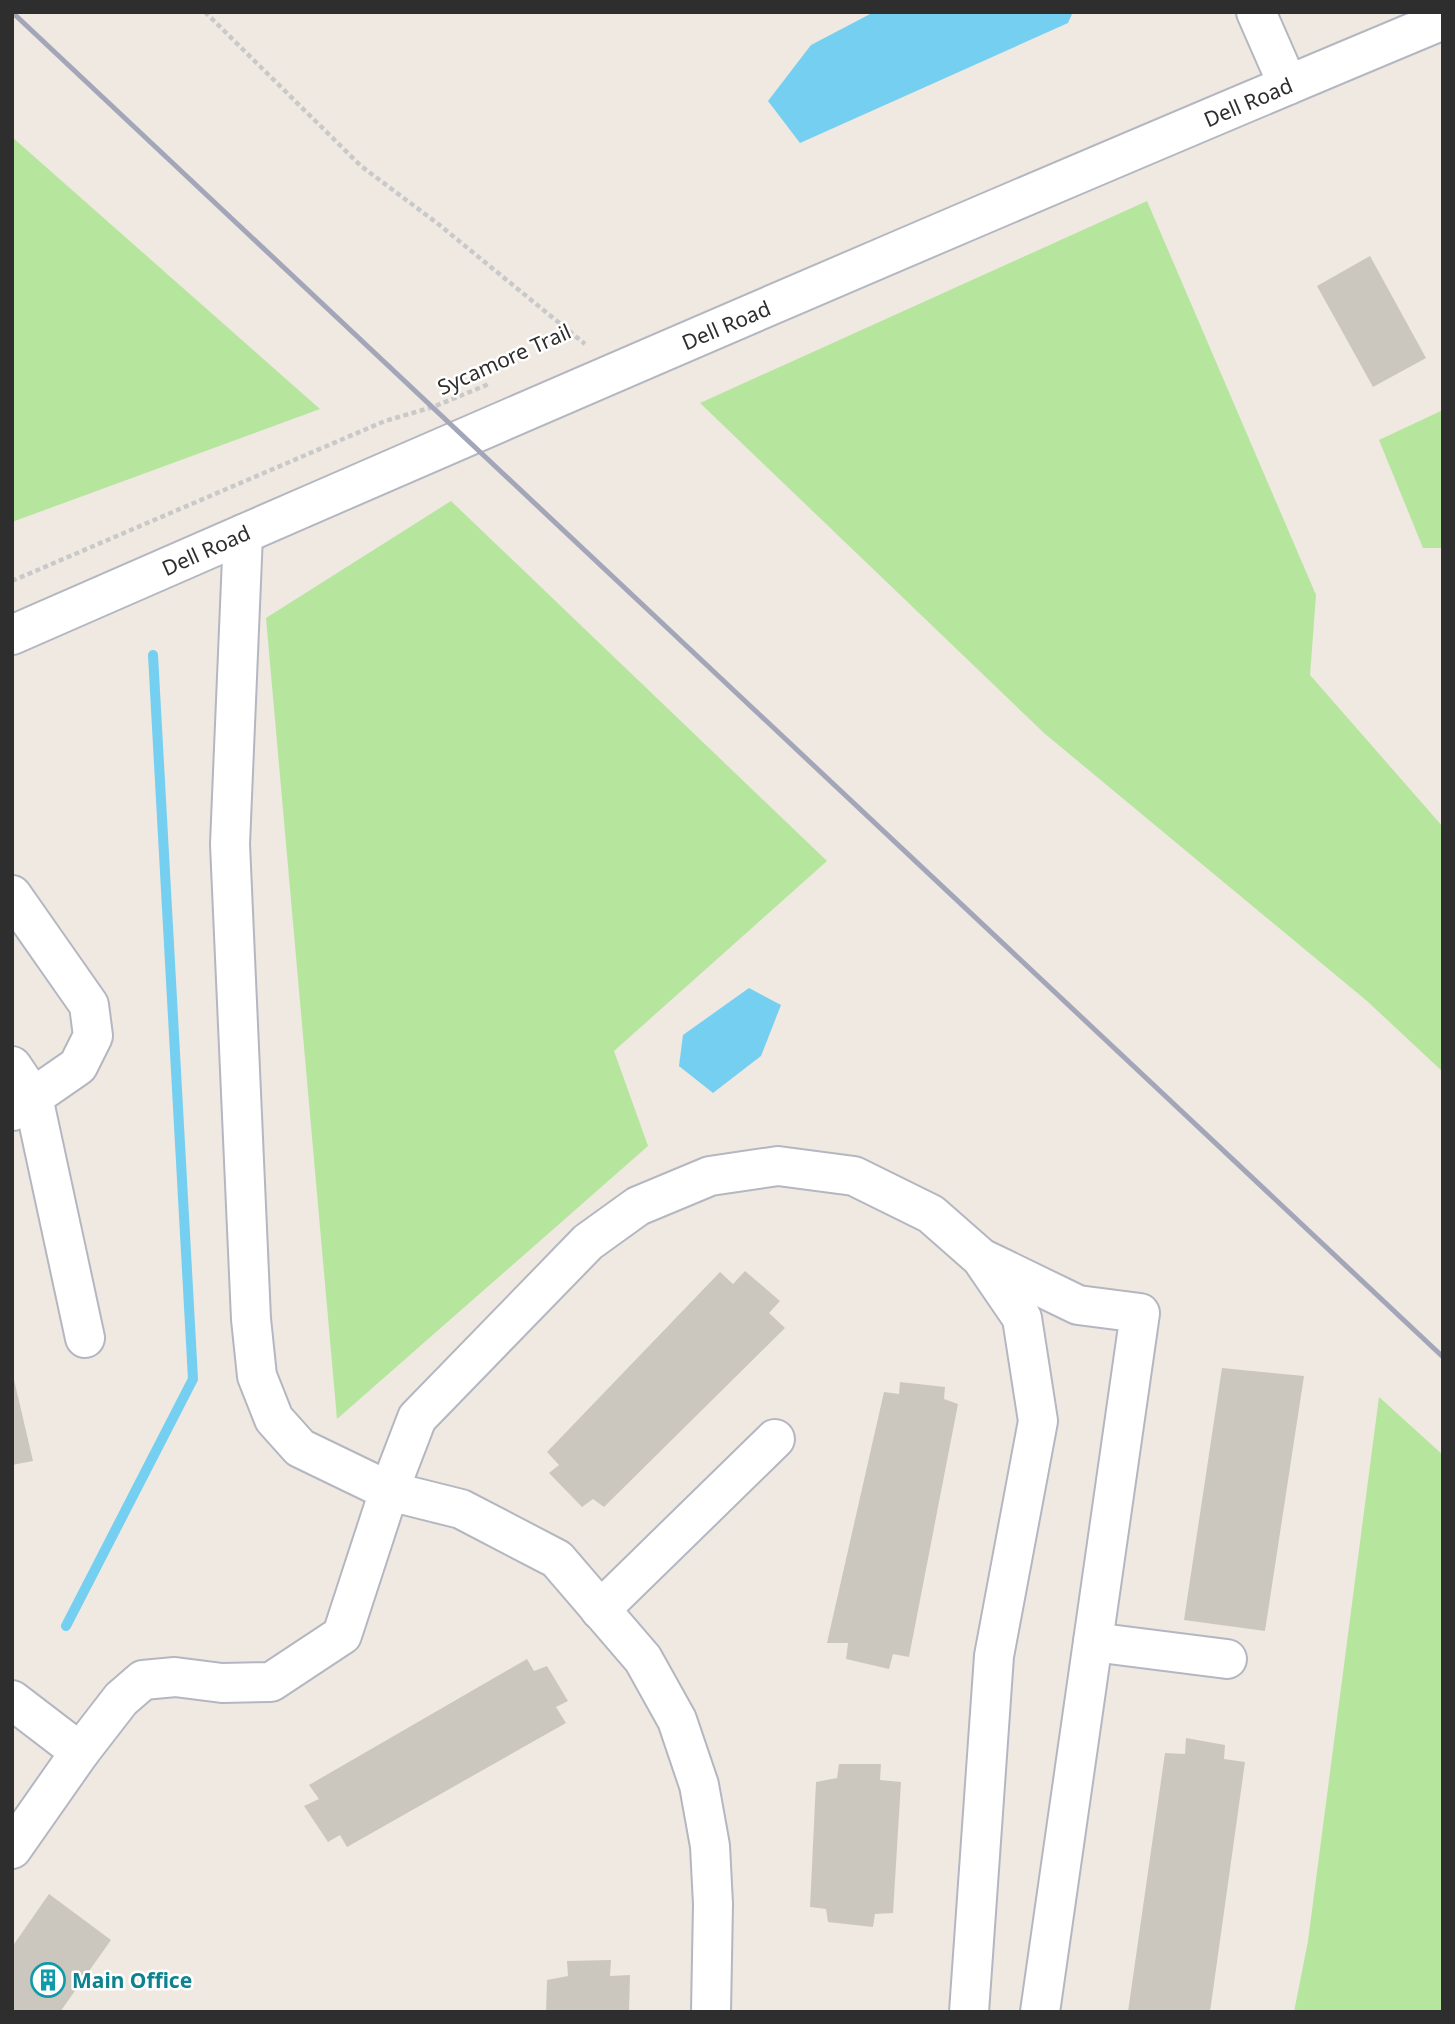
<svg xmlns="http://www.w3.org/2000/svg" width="1455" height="2024" font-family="'Noto Sans',sans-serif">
  <rect width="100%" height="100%" fill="#efe9e1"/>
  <g fill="#b6e59e">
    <polygon points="12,137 320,409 12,522"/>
    <polygon points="1147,201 1316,595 1310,675 1443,827 1443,1072 1367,1001 1044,733 700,403"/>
    <polygon points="1443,410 1443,548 1423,548 1379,440"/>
    <polygon points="451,501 827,861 614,1051 648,1146 337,1419 266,618"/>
    <polygon points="1379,1397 1443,1455 1443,2012 1294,2012 1308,1941"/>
  </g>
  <g fill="#75cff0">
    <polygon points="874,12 1073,12 1068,23 800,143 768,101 811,45"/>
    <polygon points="749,988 781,1005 761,1056 713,1093 679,1066 683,1035"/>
  </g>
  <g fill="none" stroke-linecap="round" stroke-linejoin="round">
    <polyline stroke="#75cff0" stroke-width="10" points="66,1626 193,1379 153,655"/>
  </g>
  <g fill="#cbc7bf">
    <polygon points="1370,256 1426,358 1373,387 1317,286"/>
    <polygon points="745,1271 780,1301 769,1313 785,1328 604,1507 593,1499 582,1507 549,1473 559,1465 547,1452 720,1272 733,1284"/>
    <polygon points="1222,1368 1304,1376 1265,1631 1184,1620"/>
    <polygon points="12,1371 33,1461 12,1465"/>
    <polygon points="900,1382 945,1387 944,1399 958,1404 909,1657 893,1654 889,1669 846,1659 848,1643 827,1643 884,1392 899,1394"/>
    <polygon points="527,1659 534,1671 547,1666 568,1701 556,1707 566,1723 347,1847 340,1835 328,1842 304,1806 319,1799 309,1785"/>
    <polygon points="1186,1738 1225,1745 1224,1759 1245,1762 1210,2012 1128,2012 1165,1753 1185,1754"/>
    <polygon points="839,1764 881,1764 880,1780 901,1782 893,1913 875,1914 873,1927 828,1922 826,1909 810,1907 816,1782 837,1778"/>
    <polygon points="49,1894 111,1940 60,2012 12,2012 12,1947"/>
    <polygon points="611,1960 610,1976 630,1975 629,2012 546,2012 547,1980 568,1976 567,1961"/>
  </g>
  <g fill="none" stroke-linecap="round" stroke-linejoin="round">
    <g stroke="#b4b7c1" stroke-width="42">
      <g id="minor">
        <polyline points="1256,12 1288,85"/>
        <polyline points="243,534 230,844 251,1319 257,1376 274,1419 300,1448 389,1491 417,1418 588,1242 638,1206 710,1176 778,1166 854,1176 931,1214 981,1258 1022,1318 1038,1421 994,1656 969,2012"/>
        <path d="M12,635C487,427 964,220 1443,20"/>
        <polyline points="12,895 89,1005 93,1036 78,1066 13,1111"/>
        <polyline points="12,1066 33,1097 85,1338"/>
        <polyline points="983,1259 1078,1305 1140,1313 1040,2012"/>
        <polyline points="600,1610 775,1439"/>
        <polyline points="1093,1642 1227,1659"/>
        <polyline points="12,1700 80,1752"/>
        <polyline points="12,1849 80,1752 121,1699 143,1680 175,1677 222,1683 271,1682 342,1635 389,1491 461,1509 557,1559 643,1659 677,1720 699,1785 710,1846 713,1904 711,2012"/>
      </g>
    </g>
    <g stroke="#c9c9c9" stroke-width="4.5" stroke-dasharray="5 3.5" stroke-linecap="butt">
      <polyline points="205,12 361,166 437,223 585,344"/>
      <polyline points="12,581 385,421 433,407 489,384"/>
    </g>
    <use href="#minor" stroke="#fff" stroke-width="38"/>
    <polyline stroke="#a3a6b8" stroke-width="5" points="12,12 1443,1357"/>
  </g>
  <defs>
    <g id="building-ring" transform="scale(1.75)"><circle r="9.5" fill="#fff" stroke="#0f9aa8" stroke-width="1.5"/><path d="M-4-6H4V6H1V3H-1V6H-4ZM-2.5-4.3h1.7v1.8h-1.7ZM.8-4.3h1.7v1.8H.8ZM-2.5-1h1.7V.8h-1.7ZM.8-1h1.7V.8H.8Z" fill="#0f9aa8"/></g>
  </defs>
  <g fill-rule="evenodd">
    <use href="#building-ring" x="48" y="1980"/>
  </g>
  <g text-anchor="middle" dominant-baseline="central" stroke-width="5" stroke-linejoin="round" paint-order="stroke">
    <g font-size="21" fill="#2e2e2e" stroke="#fff">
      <text transform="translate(1248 102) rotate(-23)">Dell Road</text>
      <text transform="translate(726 325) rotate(-23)">Dell Road</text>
      <text transform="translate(504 359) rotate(-24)">Sycamore Trail</text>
      <text transform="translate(206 550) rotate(-24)">Dell Road</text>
    </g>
    <g font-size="21" font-weight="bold" fill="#0d838f" stroke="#fff" text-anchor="start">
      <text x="72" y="1980">Main Office</text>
    </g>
  </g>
  <rect width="1455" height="2024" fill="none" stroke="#2e2e2e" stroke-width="28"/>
</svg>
